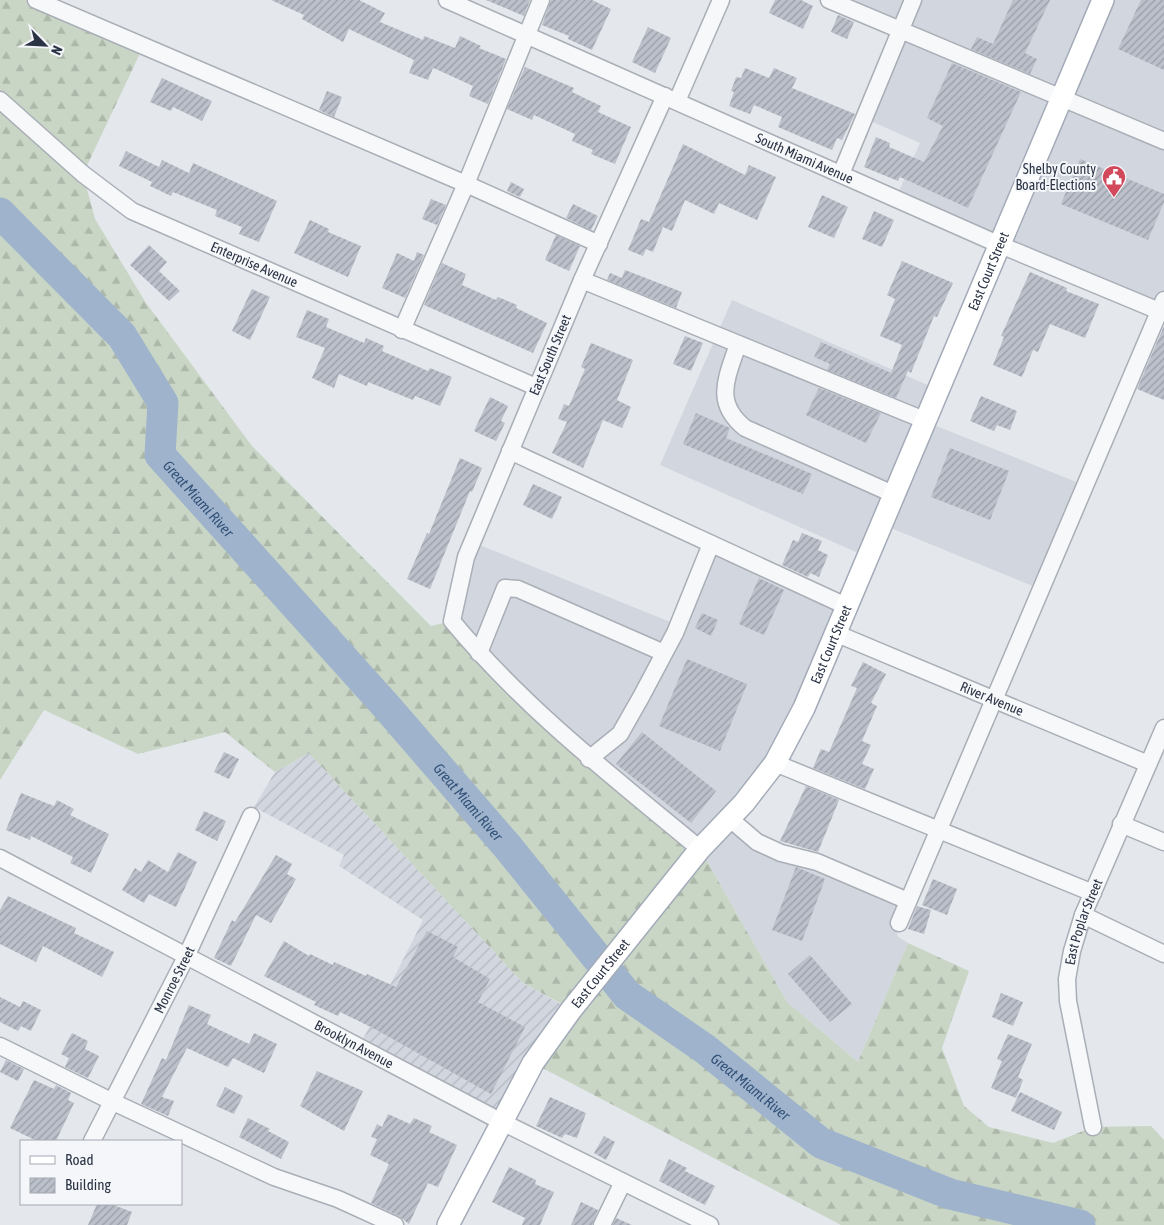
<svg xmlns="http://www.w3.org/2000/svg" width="1164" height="1225" font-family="'Asap Condensed',sans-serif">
  <defs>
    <pattern id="industrial-furrows" width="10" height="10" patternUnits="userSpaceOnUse" patternTransform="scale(1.25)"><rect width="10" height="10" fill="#d2d6de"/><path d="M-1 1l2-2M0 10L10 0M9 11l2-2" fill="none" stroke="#b4b8c0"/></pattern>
    <pattern id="forest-firs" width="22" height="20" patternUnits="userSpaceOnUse" patternTransform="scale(1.25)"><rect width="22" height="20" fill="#c9d6c5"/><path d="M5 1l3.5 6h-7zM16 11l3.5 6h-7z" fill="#adb8ab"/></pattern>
    <pattern id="building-hatch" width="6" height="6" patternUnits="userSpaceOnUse" patternTransform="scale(1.25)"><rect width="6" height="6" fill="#bbc0ca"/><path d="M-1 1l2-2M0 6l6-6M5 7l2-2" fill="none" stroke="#989da6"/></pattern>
  </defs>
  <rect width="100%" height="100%" fill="#e4e7ec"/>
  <g fill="#d2d6de">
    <polygon points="829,0 1164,0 1164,313 896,198 920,143 864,118 901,30"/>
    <polygon points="732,300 937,389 924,421 1084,485 1040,589 881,524 867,557 660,465"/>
    <polygon points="472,542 678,625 711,544 846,606 804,708 730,818 758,842 908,901 899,923 897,936 908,943 858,1062 787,1002 700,849 572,744 452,621"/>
  </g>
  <polygon fill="url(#industrial-furrows)" points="309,753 523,983 571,1010 502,1122 359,1047 423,920 339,866 344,855 254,807 275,772"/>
  <polygon fill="url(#forest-firs)" points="0,0 38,0 143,47 83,174 95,219 146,303 252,446 431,626 452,621 479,653 700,849 787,1002 858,1062 908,943 969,971 942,1048 964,1106 989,1127 1053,1143 1093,1127 1151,1126 1164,1140 1164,1225 841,1225 533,1063 571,1009 523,983 309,753 275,772 225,732 138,754 44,710 0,780"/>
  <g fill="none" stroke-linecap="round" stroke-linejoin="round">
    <path stroke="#9fb4cc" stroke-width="31" id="s1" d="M0,213L122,336L163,403L160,455L386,706L507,846L627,995L705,1049L821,1143L950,1194L1080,1225"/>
  </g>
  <g fill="url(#building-hatch)">
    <polygon points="271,0 359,0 385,13 380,22 423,40 424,36 455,48 460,36 481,46 479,48 506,59 488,104 469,96 473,86 438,70 433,68 428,80 409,73 414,60 349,29 343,42 302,19 304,15"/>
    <polygon points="486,0 530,0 524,16"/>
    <polygon points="551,0 592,0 611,9 592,50 568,39 569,36 542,25"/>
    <polygon points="775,0 801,0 813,6 803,29 769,13"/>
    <polygon points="1013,0 1050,0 1025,53 1037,59 1030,74 971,49 977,37 993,44"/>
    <polygon points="1141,0 1164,0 1164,70 1118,49"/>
    <polygon points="838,15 854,22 847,39 831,32"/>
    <polygon points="648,27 671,38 655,73 632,62"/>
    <polygon points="952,63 1021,92 968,208 900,177 898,181 864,167 876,137 890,143 889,147 924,162 943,126 927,118"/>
    <polygon points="525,67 574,88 572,92 601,106 598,112 631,127 615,164 591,154 593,150 572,141 575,134 534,115 532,120 507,109"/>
    <polygon points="745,68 769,78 774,68 797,78 792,88 855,114 842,140 837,138 832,150 778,127 782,117 754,105 750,114 729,106 734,92 731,91 736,77 741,78"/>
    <polygon points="162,78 212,101 202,121 173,107 171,111 150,102"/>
    <polygon points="327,91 342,97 334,117 319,110"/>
    <polygon points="683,144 745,175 749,165 776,177 757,220 719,203 714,214 685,200 672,231 663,227 653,252 646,249 643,256 628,250 641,219 649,222"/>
    <polygon points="126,151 159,167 162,160 189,173 193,163 277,201 259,242 239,234 242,227 215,216 217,210 173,192 171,196 150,186 152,182 119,166"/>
    <polygon points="1080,159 1164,194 1164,202 1148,240 1061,204"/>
    <polygon points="511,182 524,189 520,197 507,191"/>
    <polygon points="822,195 848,207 834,238 808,227"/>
    <polygon points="431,199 446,205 437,225 422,219"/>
    <polygon points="573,204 598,216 591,230 566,218"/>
    <polygon points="874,211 894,220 882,247 862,239"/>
    <polygon points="310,220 329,229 328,232 361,246 348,277 294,253"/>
    <polygon points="556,235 580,246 569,271 545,260"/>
    <polygon points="149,245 167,262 159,271 180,291 169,301 130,265"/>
    <polygon points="417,252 424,255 405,298 382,288 397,253 414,261"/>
    <polygon points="902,261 953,283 937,317 934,316 911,373 908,371 896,398 827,370 830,364 814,357 821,342 891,373 902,345 880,336 895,299 887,295"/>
    <polygon points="442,263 466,274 462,285 496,300 498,297 517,305 516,308 547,323 533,353 424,305"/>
    <polygon points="625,270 682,292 676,308 607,280 610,273 622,278"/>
    <polygon points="1030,272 1067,288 1066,291 1099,304 1085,338 1050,324 1038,352 1033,350 1022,377 993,365 1004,337 1001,336"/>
    <polygon points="252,289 270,297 250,340 232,331"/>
    <polygon points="307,310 329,319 326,327 364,343 366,338 384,346 382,351 428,371 430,368 452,377 440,406 415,396 413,400 368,382 367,386 339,374 334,388 312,378 325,348 296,337"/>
    <polygon points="1164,326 1164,400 1137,389"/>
    <polygon points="685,336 703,343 691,371 673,364"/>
    <polygon points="591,343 633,360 617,400 631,407 622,428 603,420 583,468 552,453 567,422 558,419 564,404 569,406 585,369 581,367"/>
    <polygon points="819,388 881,413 866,443 806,415"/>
    <polygon points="981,396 1017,411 1010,430 997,425 994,431 970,421"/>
    <polygon points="490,397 508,406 501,421 505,423 496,441 474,431"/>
    <polygon points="696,413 730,428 726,438 812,474 803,494 683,444"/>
    <polygon points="950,448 1009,471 990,520 931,497"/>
    <polygon points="460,458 482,468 472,492 470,491 430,589 407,579 427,533 429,534"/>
    <polygon points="533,484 562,497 552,519 523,505"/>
    <polygon points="802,533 822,541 818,550 828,555 819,577 810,573 808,577 782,565 793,540 798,542"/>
    <polygon points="759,578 784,590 764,635 739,624"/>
    <polygon points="702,613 718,620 711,636 695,628"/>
    <polygon points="687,659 747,684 720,751 659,726"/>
    <polygon points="863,662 886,674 871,703 877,706 862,741 871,745 862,764 874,769 865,789 813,768 821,749 829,752 857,688 851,686"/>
    <polygon points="642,732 716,791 691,823 616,764"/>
    <polygon points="224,752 239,759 229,779 214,772"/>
    <polygon points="806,786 839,800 818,852 780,841"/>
    <polygon points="21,793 54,806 57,800 74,809 70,815 109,834 91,873 70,863 73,857 31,836 30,840 6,830"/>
    <polygon points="204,811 226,821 217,841 195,830"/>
    <polygon points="178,852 197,862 176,907 149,894 144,903 122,890 135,868 141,872 148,860 168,872"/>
    <polygon points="276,855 292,864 287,874 296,879 271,923 256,915 231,966 214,958 232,920 235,922"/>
    <polygon points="796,867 825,879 802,941 772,930"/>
    <polygon points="933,879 957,889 947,915 922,905"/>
    <polygon points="8,896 76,928 74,933 114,952 102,977 43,946 36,962 0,944 0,910"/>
    <polygon points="917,906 931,910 924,934 908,929"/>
    <polygon points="427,931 458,947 453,957 490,979 478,1002 525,1027 491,1094 373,1028 340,1012 338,1016 314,1005 316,1002 264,976 284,941 309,956 310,954 333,965 334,962 366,976 367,974 396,987"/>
    <polygon points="810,955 852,1004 830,1022 788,974"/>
    <polygon points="1001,993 1023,1002 1013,1026 992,1017"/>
    <polygon points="0,997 20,1007 23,1001 41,1010 31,1031 21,1026 18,1031 0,1022"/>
    <polygon points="189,1005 211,1015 207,1024 249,1044 254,1033 277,1044 264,1073 233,1058 228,1067 187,1048 162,1097 174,1101 168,1116 141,1104 162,1058 166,1060"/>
    <polygon points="72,1033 88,1041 85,1049 99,1056 88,1078 65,1067 69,1058 61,1054"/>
    <polygon points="1008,1034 1032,1044 1018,1077 1023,1080 1016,1098 991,1088 1002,1061 997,1059"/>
    <polygon points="6,1060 24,1069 18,1081 0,1072"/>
    <polygon points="317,1071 363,1091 344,1131 300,1106"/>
    <polygon points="34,1080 54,1089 56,1085 71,1093 68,1100 74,1103 56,1141 37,1141 10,1128"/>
    <polygon points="225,1087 243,1096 234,1114 216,1106"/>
    <polygon points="1020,1092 1062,1112 1054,1130 1011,1111"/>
    <polygon points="550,1097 586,1113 577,1138 565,1134 562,1138 536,1126"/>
    <polygon points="388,1114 410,1124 414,1118 432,1126 429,1132 457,1145 438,1187 428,1183 409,1224 399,1216 371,1203 389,1164 370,1155 377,1139 371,1137 377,1124 382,1127"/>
    <polygon points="248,1118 270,1129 268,1131 289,1142 281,1159 239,1137"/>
    <polygon points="604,1136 615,1142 606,1160 594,1153"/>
    <polygon points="669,1159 687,1168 685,1171 715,1186 705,1205 659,1181"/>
    <polygon points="509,1167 536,1180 535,1184 554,1192 540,1225 522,1225 525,1218 492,1202"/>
    <polygon points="581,1202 598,1210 592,1225 571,1225"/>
    <polygon points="97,1204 111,1204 132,1212 127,1225 88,1225"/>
    <polygon points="616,1218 632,1225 613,1225"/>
  </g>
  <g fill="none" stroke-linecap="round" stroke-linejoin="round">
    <g stroke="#a9aeb7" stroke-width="19">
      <g id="minor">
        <polyline points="36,0 466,184 599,244"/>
        <path id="s2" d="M447,0L998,244L1164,313"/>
        <polyline points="829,0 1164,141"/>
        <path d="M665,96L582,280L466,557L452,621C524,708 613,777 700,849"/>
        <path id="s3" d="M0,100L83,174L132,211L536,387"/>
        <polyline points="677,101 721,0"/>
        <polyline points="841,174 913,0"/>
        <polyline points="582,280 924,420"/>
        <polyline points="402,330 466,184 541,0"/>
        <path d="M738,344C727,378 713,402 745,428L893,494"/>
        <polyline points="510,451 846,606"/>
        <path id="s4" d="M835,633L1148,764"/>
        <polyline points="479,653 505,588 518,589 664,653"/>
        <polyline points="589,759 620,734 641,697 675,633 711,544"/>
        <polyline points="775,763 1093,893"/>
        <polyline points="729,818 757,842 781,853 817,862 908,901"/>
        <polyline points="1121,824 1164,842"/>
        <path id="s5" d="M0,858L502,1122L710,1225"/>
        <polyline points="1083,915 1164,954"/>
        <polyline points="899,923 1164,300"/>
        <polyline points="0,1046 113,1102 274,1177 338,1199 395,1225"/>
        <path id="s6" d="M1093,1127L1068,1001L1067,979L1072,951L1083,915L1164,728"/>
        <path id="s7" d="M92,1141L186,957L251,816"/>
        <polyline points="602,1225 623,1182"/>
      </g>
    </g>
    <g stroke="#a3abb8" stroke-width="24">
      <g id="major">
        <path id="s8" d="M448,1225L533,1063L571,1010L700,849L744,803L775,763L804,708L1103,0"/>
      </g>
    </g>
    <use href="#minor" stroke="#f7f8fa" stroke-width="16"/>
    <use href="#major" stroke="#fff" stroke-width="21"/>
  </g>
  <defs>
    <g id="civic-pin" transform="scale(1.25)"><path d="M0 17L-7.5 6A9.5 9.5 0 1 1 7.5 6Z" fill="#d1495b" stroke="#f4f6f9"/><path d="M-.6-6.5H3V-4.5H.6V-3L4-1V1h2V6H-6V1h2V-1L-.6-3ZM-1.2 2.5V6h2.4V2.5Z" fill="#fff"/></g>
  </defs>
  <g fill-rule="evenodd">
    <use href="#civic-pin" x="1114" y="177"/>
  </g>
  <g text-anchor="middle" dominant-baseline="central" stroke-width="4" stroke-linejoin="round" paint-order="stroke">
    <g font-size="14" fill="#2b3445" stroke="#f4f6f9">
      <text stroke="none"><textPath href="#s2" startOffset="391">South Miami Avenue</textPath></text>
      <text stroke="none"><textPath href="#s3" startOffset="306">Enterprise Avenue</textPath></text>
      <text stroke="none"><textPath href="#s8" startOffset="1105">East Court Street</textPath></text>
      <text transform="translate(550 355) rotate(-67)">East South Street</text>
      <text stroke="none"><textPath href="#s8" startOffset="700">East Court Street</textPath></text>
      <text stroke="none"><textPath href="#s4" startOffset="170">River Avenue</textPath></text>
      <text stroke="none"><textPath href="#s6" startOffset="210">East Poplar Street</textPath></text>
      <text stroke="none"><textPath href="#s8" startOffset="295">East Court Street</textPath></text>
      <text stroke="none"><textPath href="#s7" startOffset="181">Monroe Street</textPath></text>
      <text stroke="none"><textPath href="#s5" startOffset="400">Brooklyn Avenue</textPath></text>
    </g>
    <g font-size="14" fill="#2b3445" stroke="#f4f6f9" text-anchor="end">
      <text x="1096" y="169">Shelby County<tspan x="1096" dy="16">Board-Elections</tspan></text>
    </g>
    <g font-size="15" font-style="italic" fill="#34527a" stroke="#f4f6f9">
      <text stroke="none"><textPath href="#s1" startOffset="362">Great Miami River</textPath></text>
      <text stroke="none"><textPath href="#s1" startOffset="768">Great Miami River</textPath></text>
      <text stroke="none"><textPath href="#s1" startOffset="1172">Great Miami River</textPath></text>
    </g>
  </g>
  <rect x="20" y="1140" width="162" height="65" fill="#f4f6f9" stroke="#a4a8b1"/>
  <rect x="30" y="1156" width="25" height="8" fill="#ffffff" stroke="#a4a8b1"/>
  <text x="65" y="1165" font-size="15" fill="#2b3445">Road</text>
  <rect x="30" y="1178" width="25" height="15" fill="url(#building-hatch)" stroke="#a4a8b1"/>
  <text x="65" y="1190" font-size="15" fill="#2b3445">Building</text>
  <g transform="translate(45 45) rotate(114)" stroke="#f4f6f9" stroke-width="4" paint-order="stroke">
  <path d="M0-4L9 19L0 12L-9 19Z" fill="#2b3445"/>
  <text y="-8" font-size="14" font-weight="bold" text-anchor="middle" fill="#2b3445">N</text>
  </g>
</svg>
